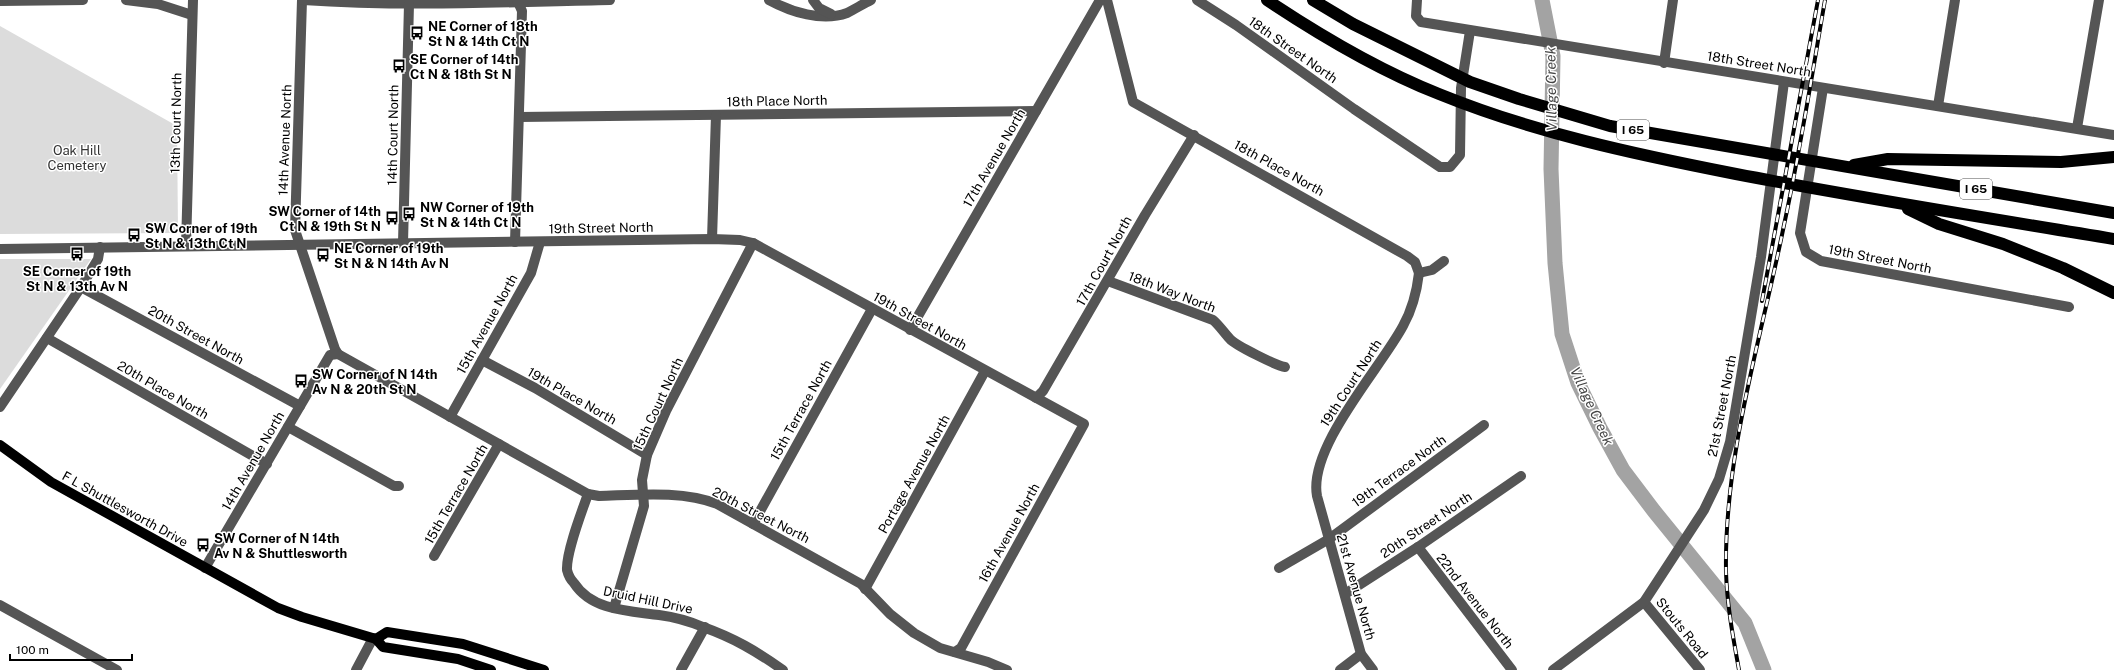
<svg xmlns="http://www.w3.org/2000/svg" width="2114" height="670" font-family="'Public Sans',sans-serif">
  <rect width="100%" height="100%" fill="#fff"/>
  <g fill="#dcdcdc">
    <polygon points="0,26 177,126 178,233 0,234"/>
    <polygon points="0,259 91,259 0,389"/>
  </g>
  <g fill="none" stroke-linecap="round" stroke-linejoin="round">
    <polyline stroke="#a3a3a3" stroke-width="15" points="1542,0 1553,56 1551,169 1555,263 1562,334 1578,383 1600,428 1623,470 1654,511 1745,623 1764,670"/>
    <g stroke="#555" stroke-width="10">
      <polyline points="126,0 158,4 192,15"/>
      <path d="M302,0L295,230L335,349L338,354L588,494L599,496C635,495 683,490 717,504L861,584L890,614L914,633L940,648L988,662L1007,670"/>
      <path d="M303,0C405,7 507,2 610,0"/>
      <path d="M769,0C791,12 822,22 847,13C855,9 863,4 871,0"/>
      <polyline points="813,0 819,8 831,14"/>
      <polyline points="1107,0 1133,102 1407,256 1415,262 1419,273 1432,270 1444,261"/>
      <polyline points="1197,0 1236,25 1354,109 1440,167 1450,167 1460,155 1461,88 1470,31"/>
      <polyline points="1417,0 1416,16 1421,22 2114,135"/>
      <polyline points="0,1 83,0"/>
      <polyline points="1664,63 1673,0"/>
      <polyline points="1823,88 1800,233 1806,252 1821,261 2069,307"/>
      <polyline points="1938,106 1955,0"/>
      <polyline points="519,117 1036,111"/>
      <polyline points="2077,128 2099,0"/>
      <polyline points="712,239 716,115"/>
      <polyline points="515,242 522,11 517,0"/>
      <polyline points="403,243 409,4"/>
      <polyline points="186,246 193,0"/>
      <polyline points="0,249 712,239 740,240 753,243 1084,424 961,648 955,652"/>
      <path d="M1108,281L1213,320C1220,326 1224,333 1230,339C1235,345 1277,366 1285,367"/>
      <polyline points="81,287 300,406"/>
      <polyline points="910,330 1100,0"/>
      <polyline points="47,338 267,464"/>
      <polyline points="482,360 535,388 647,455"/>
      <polyline points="1036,398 1043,391 1145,215 1194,135"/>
      <polyline points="0,407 81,287 98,259 100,247"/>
      <polyline points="450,417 531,273 540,242"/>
      <polyline points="288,427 394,486 399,486"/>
      <path d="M588,494C582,511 566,552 567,570C568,574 571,580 574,583C592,611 630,611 659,615C674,617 689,621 703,627C734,638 756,651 783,670"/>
      <polyline points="753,524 872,309"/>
      <polyline points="1418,547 1512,670"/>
      <polyline points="434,556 499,444"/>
      <polyline points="205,568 330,355 338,354"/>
      <polyline points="1279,568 1329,539 1484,425"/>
      <polyline points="865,589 985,371"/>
      <polyline points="1345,594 1418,547 1521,476"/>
      <polyline points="1644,602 1700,670"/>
      <polyline points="0,605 117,670"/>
      <polyline points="614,608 644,506 642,480 647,455 666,411 753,243"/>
      <polyline points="356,670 373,638"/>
      <polyline points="681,670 705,627"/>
      <polyline points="1340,670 1361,654"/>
      <path d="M1373,670L1361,654L1317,496C1308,447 1380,369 1403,326C1412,310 1417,290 1419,273"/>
      <polyline points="1553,670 1644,602 1704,510 1719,479 1730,442 1761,257 1784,82"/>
    </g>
    <g stroke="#000" stroke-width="10">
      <polyline points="0,445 51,482 278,608 302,617 376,639 383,647 458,659 491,670"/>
      <polyline points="376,639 387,632 463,644 544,670"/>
    </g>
    <g stroke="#000" stroke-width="12">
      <path d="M1267,0C1321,36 1378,70 1439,94C1535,133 1634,154 1736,174C1861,198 1988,218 2114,239"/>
      <polyline points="1313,0 1353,24 1470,82 1519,99 1610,126 2114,213"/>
      <polyline points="1854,165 1888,159 2061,162 2114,157"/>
      <polyline points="1908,209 1939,224 2003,244 2063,268 2114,293"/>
    </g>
    <g stroke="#000" stroke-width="4">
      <g id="rail">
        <polyline points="1762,301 1818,0"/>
        <path d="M1739,670C1733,637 1727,605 1726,572C1724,454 1761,340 1784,225C1800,151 1812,75 1825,0"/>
      </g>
    </g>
    <use href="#rail" stroke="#fff" stroke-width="2.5" stroke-dasharray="8" stroke-linecap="butt"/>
  </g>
  <defs>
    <g id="bus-bare" transform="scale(1.08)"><path d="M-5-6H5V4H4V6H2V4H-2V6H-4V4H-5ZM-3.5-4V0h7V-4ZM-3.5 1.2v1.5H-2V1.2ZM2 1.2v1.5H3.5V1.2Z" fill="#000" stroke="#fff" stroke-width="2.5" paint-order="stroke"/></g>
  </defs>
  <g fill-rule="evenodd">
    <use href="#bus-bare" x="417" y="33"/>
    <use href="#bus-bare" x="399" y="66"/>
    <use href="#bus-bare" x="409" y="214"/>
    <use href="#bus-bare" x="392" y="218"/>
    <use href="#bus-bare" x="134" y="235"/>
    <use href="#bus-bare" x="77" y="254"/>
    <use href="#bus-bare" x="323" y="255"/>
    <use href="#bus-bare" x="301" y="381"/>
    <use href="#bus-bare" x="203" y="545"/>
  </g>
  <g text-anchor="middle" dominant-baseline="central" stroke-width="3" stroke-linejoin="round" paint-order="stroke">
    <g fill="#fff" stroke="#4c4c4c" stroke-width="1">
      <rect x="1617" y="120" width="32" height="20" rx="3"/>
      <rect x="1960" y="179" width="32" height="20" rx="3"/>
    </g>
    <g font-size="12" font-weight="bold" fill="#000">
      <text x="1633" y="130">I 65</text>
      <text x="1976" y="189">I 65</text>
    </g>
    <g font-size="13" font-weight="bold" fill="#000" stroke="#fff" text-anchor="start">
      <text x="428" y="26">NE Corner of 18th<tspan x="428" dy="15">St N &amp; 14th Ct N</tspan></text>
      <text x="410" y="59">SE Corner of 14th<tspan x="410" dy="15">Ct N &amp; 18th St N</tspan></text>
      <text x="420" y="207">NW Corner of 19th<tspan x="420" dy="15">St N &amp; 14th Ct N</tspan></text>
      <text x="381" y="211" text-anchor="end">SW Corner of 14th<tspan x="381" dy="15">Ct N &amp; 19th St N</tspan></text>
      <text x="145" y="228">SW Corner of 19th<tspan x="145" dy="15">St N &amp; 13th Ct N</tspan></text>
      <text x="334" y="248">NE Corner of 19th<tspan x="334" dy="15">St N &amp; N 14th Av N</tspan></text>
      <text x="77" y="271" text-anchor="middle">SE Corner of 19th<tspan x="77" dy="15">St N &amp; 13th Av N</tspan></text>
      <text x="312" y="374">SW Corner of N 14th<tspan x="312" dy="15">Av N &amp; 20th St N</tspan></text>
      <text x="214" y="538">SW Corner of N 14th<tspan x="214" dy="15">Av N &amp; Shuttlesworth</tspan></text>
    </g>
    <g font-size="13" fill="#000" stroke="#fff">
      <text transform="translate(1293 50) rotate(35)">18th Street North</text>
      <text transform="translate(1759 64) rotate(9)">18th Street North</text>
      <text transform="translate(777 101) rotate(-1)">18th Place North</text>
      <text transform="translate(176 123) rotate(-89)">13th Court North</text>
      <text transform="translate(393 135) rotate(-89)">14th Court North</text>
      <text transform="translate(285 140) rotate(-88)">14th Avenue North</text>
      <text transform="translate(994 158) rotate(-60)">17th Avenue North</text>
      <text transform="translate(1279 168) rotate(29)">18th Place North</text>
      <text transform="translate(601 228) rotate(-1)">19th Street North</text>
      <text transform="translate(1880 259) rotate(11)">19th Street North</text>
      <text transform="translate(1104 261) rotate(-61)">17th Court North</text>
      <text transform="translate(1172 292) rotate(21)">18th Way North</text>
      <text transform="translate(920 321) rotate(29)">19th Street North</text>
      <text transform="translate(487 324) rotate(-61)">15th Avenue North</text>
      <text transform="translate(196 335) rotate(29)">20th Street North</text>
      <text transform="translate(1351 383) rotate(-57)">19th Court North</text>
      <text transform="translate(163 390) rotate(30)">20th Place North</text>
      <text transform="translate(572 396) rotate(30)">19th Place North</text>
      <text transform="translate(658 404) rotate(-65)">15th Court North</text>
      <text transform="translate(1722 406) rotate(-79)">21st Street North</text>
      <text transform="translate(801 410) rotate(-61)">15th Terrace North</text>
      <text transform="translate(253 461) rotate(-60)">14th Avenue North</text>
      <text transform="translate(1399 471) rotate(-36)">19th Terrace North</text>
      <text transform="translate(914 474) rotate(-61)">Portage Avenue North</text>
      <text transform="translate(456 494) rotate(-60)">15th Terrace North</text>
      <text transform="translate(125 509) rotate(29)">F L Shuttlesworth Drive</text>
      <text transform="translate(761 515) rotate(27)">20th Street North</text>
      <text transform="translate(1426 525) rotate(-34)">20th Street North</text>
      <text transform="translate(1009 533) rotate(-61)">16th Avenue North</text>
      <text transform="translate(1356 587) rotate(74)">21st Avenue North</text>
      <text transform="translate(648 600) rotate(12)">Druid Hill Drive</text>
      <text transform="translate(1475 601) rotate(52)">22nd Avenue North</text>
      <text transform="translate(1682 628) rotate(51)">Stouts Road</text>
    </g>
    <g font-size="13" fill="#333" stroke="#fff">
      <text x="77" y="150">Oak Hill<tspan x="77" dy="15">Cemetery</tspan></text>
    </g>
    <g font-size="14" font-style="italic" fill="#444" stroke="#fff">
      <text transform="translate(1551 89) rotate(-91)">Village Creek</text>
      <text transform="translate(1592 406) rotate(65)">Village Creek</text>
    </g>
  </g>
  <path d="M10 654v6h122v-6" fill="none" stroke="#000000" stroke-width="2"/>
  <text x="16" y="654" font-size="12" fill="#000000" stroke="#ffffff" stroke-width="3" paint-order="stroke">100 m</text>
</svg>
